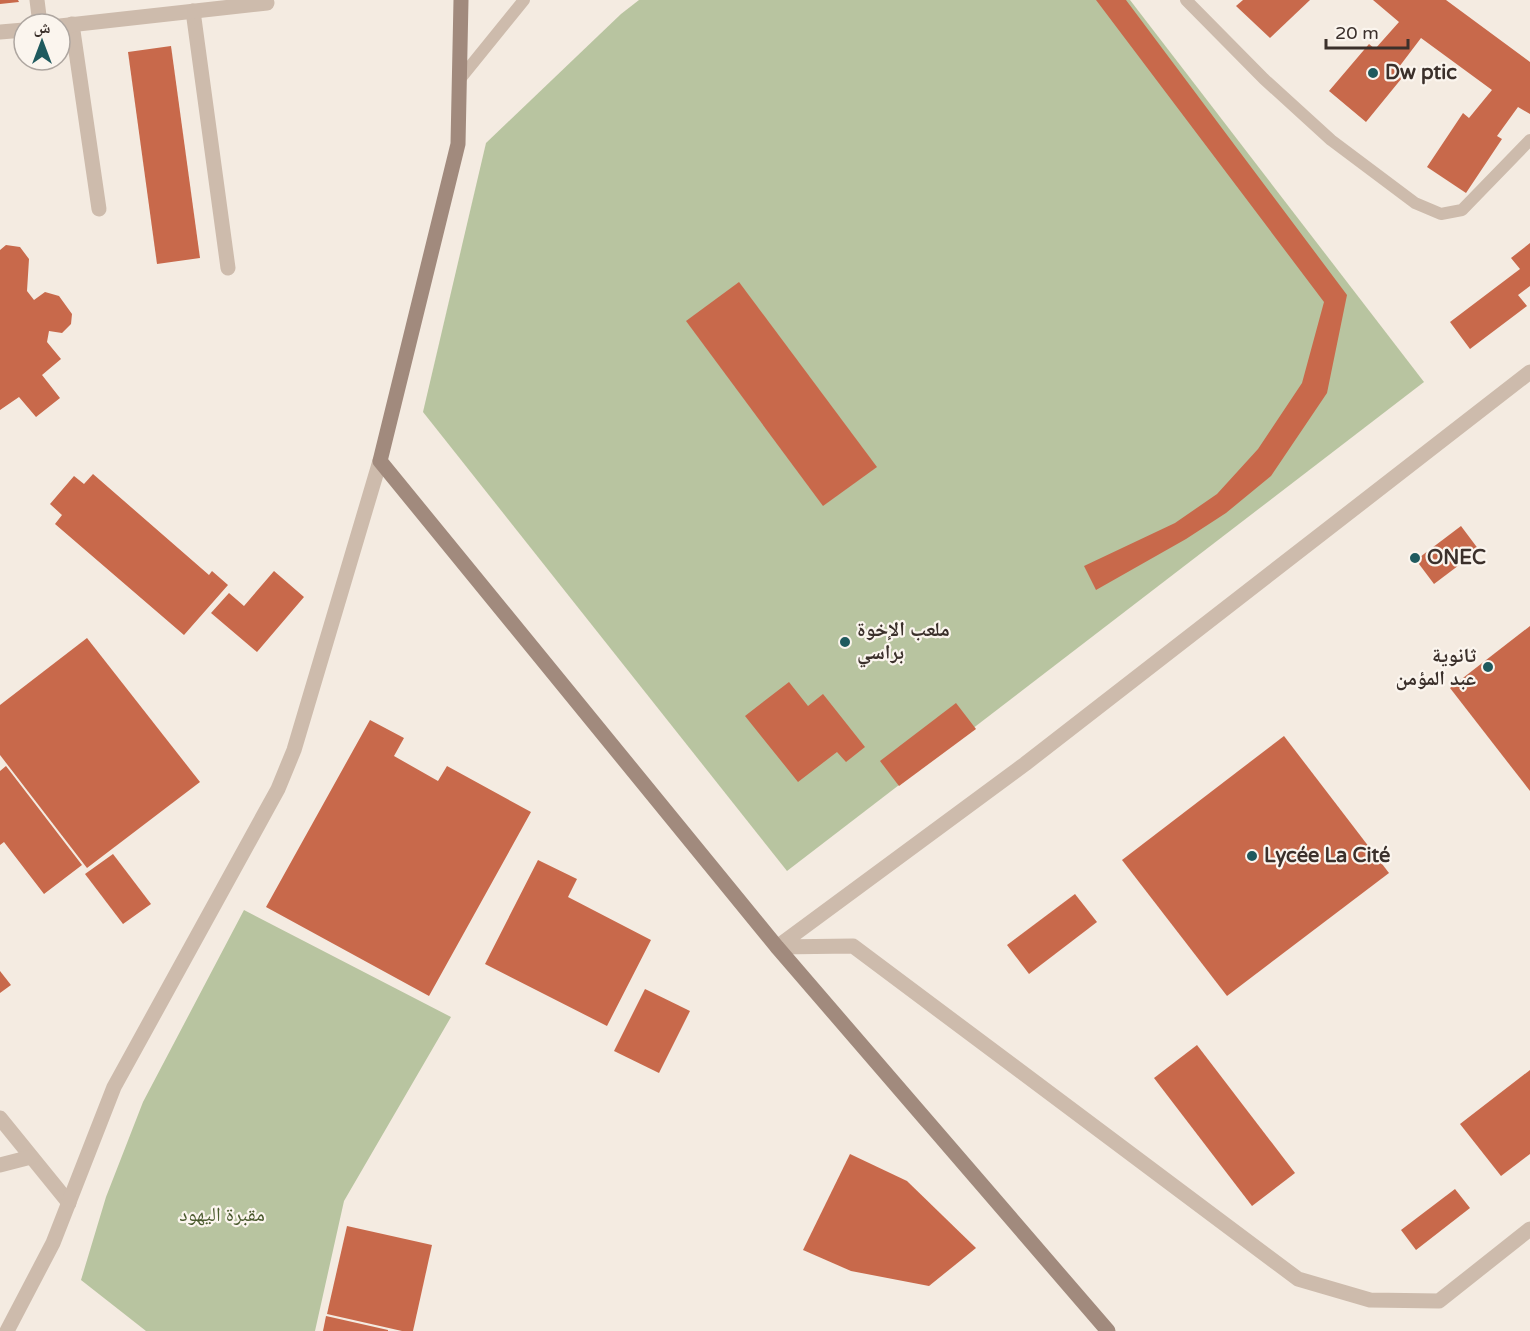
<svg xmlns="http://www.w3.org/2000/svg" width="1530" height="1331" font-family="'Varela Round','Noto Naskh Arabic',sans-serif">
  <rect width="100%" height="100%" fill="#f4ebe1"/>
  <g fill="#b8c4a0">
    <polygon points="639,0 1130,0 1424,382 787,871 423,412 486,143 621,14"/>
    <polygon points="244,910 451,1017 344,1201 315,1331 146,1331 81,1280 106,1197 143,1102"/>
  </g>
  <g fill="#c8694b">
    <polygon points="0,0 18,0 19,2 0,4"/>
    <polygon points="1096,0 1126,0 1347,295 1327,393 1271,476 1226,513 1186,539 1096,590 1084,566 1175,523 1217,494 1258,449 1302,383 1324,302"/>
    <polygon points="1243,0 1310,0 1270,38 1236,6"/>
    <polygon points="1373,0 1446,0 1530,62 1530,114 1518,107 1497,136 1502,139 1466,193 1427,167 1463,113 1469,118 1492,90 1421,38 1399,67 1406,73 1366,122 1329,91 1369,44 1375,49 1399,22"/>
    <polygon points="171,46 200,258 157,264 128,52"/>
    <polygon points="1530,243 1530,286 1518,295 1527,306 1470,349 1450,322 1520,269 1511,258"/>
    <polygon points="6,245 20,247 29,259 27,291 34,300 45,292 59,296 72,314 71,324 62,333 49,331 47,342 61,359 42,375 60,398 36,417 19,397 0,410 0,250"/>
    <polygon points="739,282 877,467 823,506 686,321"/>
    <polygon points="93,474 209,575 212,571 228,585 184,635 55,524 62,515 50,504 74,476 84,484"/>
    <polygon points="1461,526 1479,550 1434,584 1416,560"/>
    <polygon points="274,571 304,597 257,652 211,613 229,593 244,606"/>
    <polygon points="1530,626 1530,791 1450,688"/>
    <polygon points="87,638 200,782 87,868 0,755 0,705"/>
    <polygon points="789,682 808,706 823,694 865,747 846,762 837,752 798,782 745,716"/>
    <polygon points="956,703 976,729 899,786 880,761"/>
    <polygon points="370,720 404,738 394,756 438,781 447,766 531,812 429,996 266,907"/>
    <polygon points="1284,736 1389,873 1227,996 1122,860"/>
    <polygon points="6,766 82,865 44,894 4,842 0,845 0,771"/>
    <polygon points="113,854 151,904 123,924 85,874"/>
    <polygon points="538,860 577,879 568,897 651,940 607,1026 485,964"/>
    <polygon points="1075,894 1097,922 1029,974 1007,945"/>
    <polygon points="0,971 11,985 0,993"/>
    <polygon points="645,989 690,1011 659,1073 614,1051"/>
    <polygon points="1197,1045 1295,1173 1252,1206 1154,1078"/>
    <polygon points="1530,1070 1530,1154 1501,1176 1460,1124"/>
    <polygon points="850,1154 907,1181 976,1248 929,1286 851,1271 803,1250"/>
    <polygon points="1455,1189 1470,1208 1416,1250 1401,1230"/>
    <polygon points="347,1226 432,1245 413,1331 402,1331 327,1314"/>
    <polygon points="326,1316 388,1330 388,1331 323,1331"/>
  </g>
  <g fill="none" stroke-linecap="round" stroke-linejoin="round">
    <g stroke="#cdbbac" stroke-width="12">
      <polyline points="1186,0 1264,79 1331,140 1415,203 1441,214 1462,210 1530,140"/>
      <polyline points="460,79 524,0"/>
    </g>
    <g stroke="#cdbbac" stroke-width="15">
      <polyline points="37,0 40,24"/>
      <polyline points="193,11 228,268"/>
      <polyline points="72,24 99,209"/>
      <polyline points="60,26 267,3"/>
      <polyline points="0,32 24,30"/>
      <polyline points="1530,372 1025,764 777,947 853,946 1298,1279 1370,1300 1439,1301 1530,1229"/>
      <polyline points="0,1118 69,1203"/>
      <polyline points="0,1165 31,1157"/>
      <polyline points="7,1331 53,1243 114,1087 278,789 294,750 380,461"/>
    </g>
    <polyline stroke="#a18a7d" stroke-width="15" points="461,0 458,144 380,461 777,947 1108,1331"/>
  </g>
  <g fill="#1f5a5e" stroke="#fbf5ee" stroke-width="2">
    <circle cx="1373" cy="73" r="6"/>
    <circle cx="1415" cy="558" r="6"/>
    <circle cx="845" cy="642" r="6"/>
    <circle cx="1488" cy="667" r="6"/>
    <circle cx="1252" cy="856" r="6"/>
  </g>
  <g text-anchor="middle" dominant-baseline="central" stroke-width="4.5" stroke-linejoin="round" paint-order="stroke">
    <g font-size="20" font-weight="bold" fill="#3b302b" stroke="#fbf5ee" text-anchor="start">
      <text x="1385" y="73">Dw ptic</text>
      <text x="1427" y="558">ONEC</text>
      <text x="857" y="630">ملعب الإخوة<tspan x="857" dy="23">براسي</tspan></text>
      <text x="1476" y="656" text-anchor="end">ثانوية<tspan x="1476" dy="23">عبد المؤمن</tspan></text>
      <text x="1264" y="856">Lycée La Cité</text>
    </g>
    <g font-size="20" fill="#4a5a2e" stroke="#fbf5ee">
      <text x="222" y="1215">مقبرة اليهود</text>
    </g>
  </g>
  <g transform="translate(42 42)"><circle r="28" fill="#fbf5ee" stroke="#aea6a0" stroke-width="1.5"/>
  <path d="M0-4.5L10 22L0 15L-10 22Z" fill="#1f5a5e"/>
  <text y="-9" font-size="16" font-weight="bold" text-anchor="middle" fill="#3b302b">ش</text>
  </g>
  <path d="M1326 39v9h82v-9" fill="none" stroke="#3b302b" stroke-width="3"/>
  <text x="1335" y="39" font-size="18" fill="#3b302b" stroke="#fbf5ee" stroke-width="4.5" paint-order="stroke">20 m</text>
</svg>
